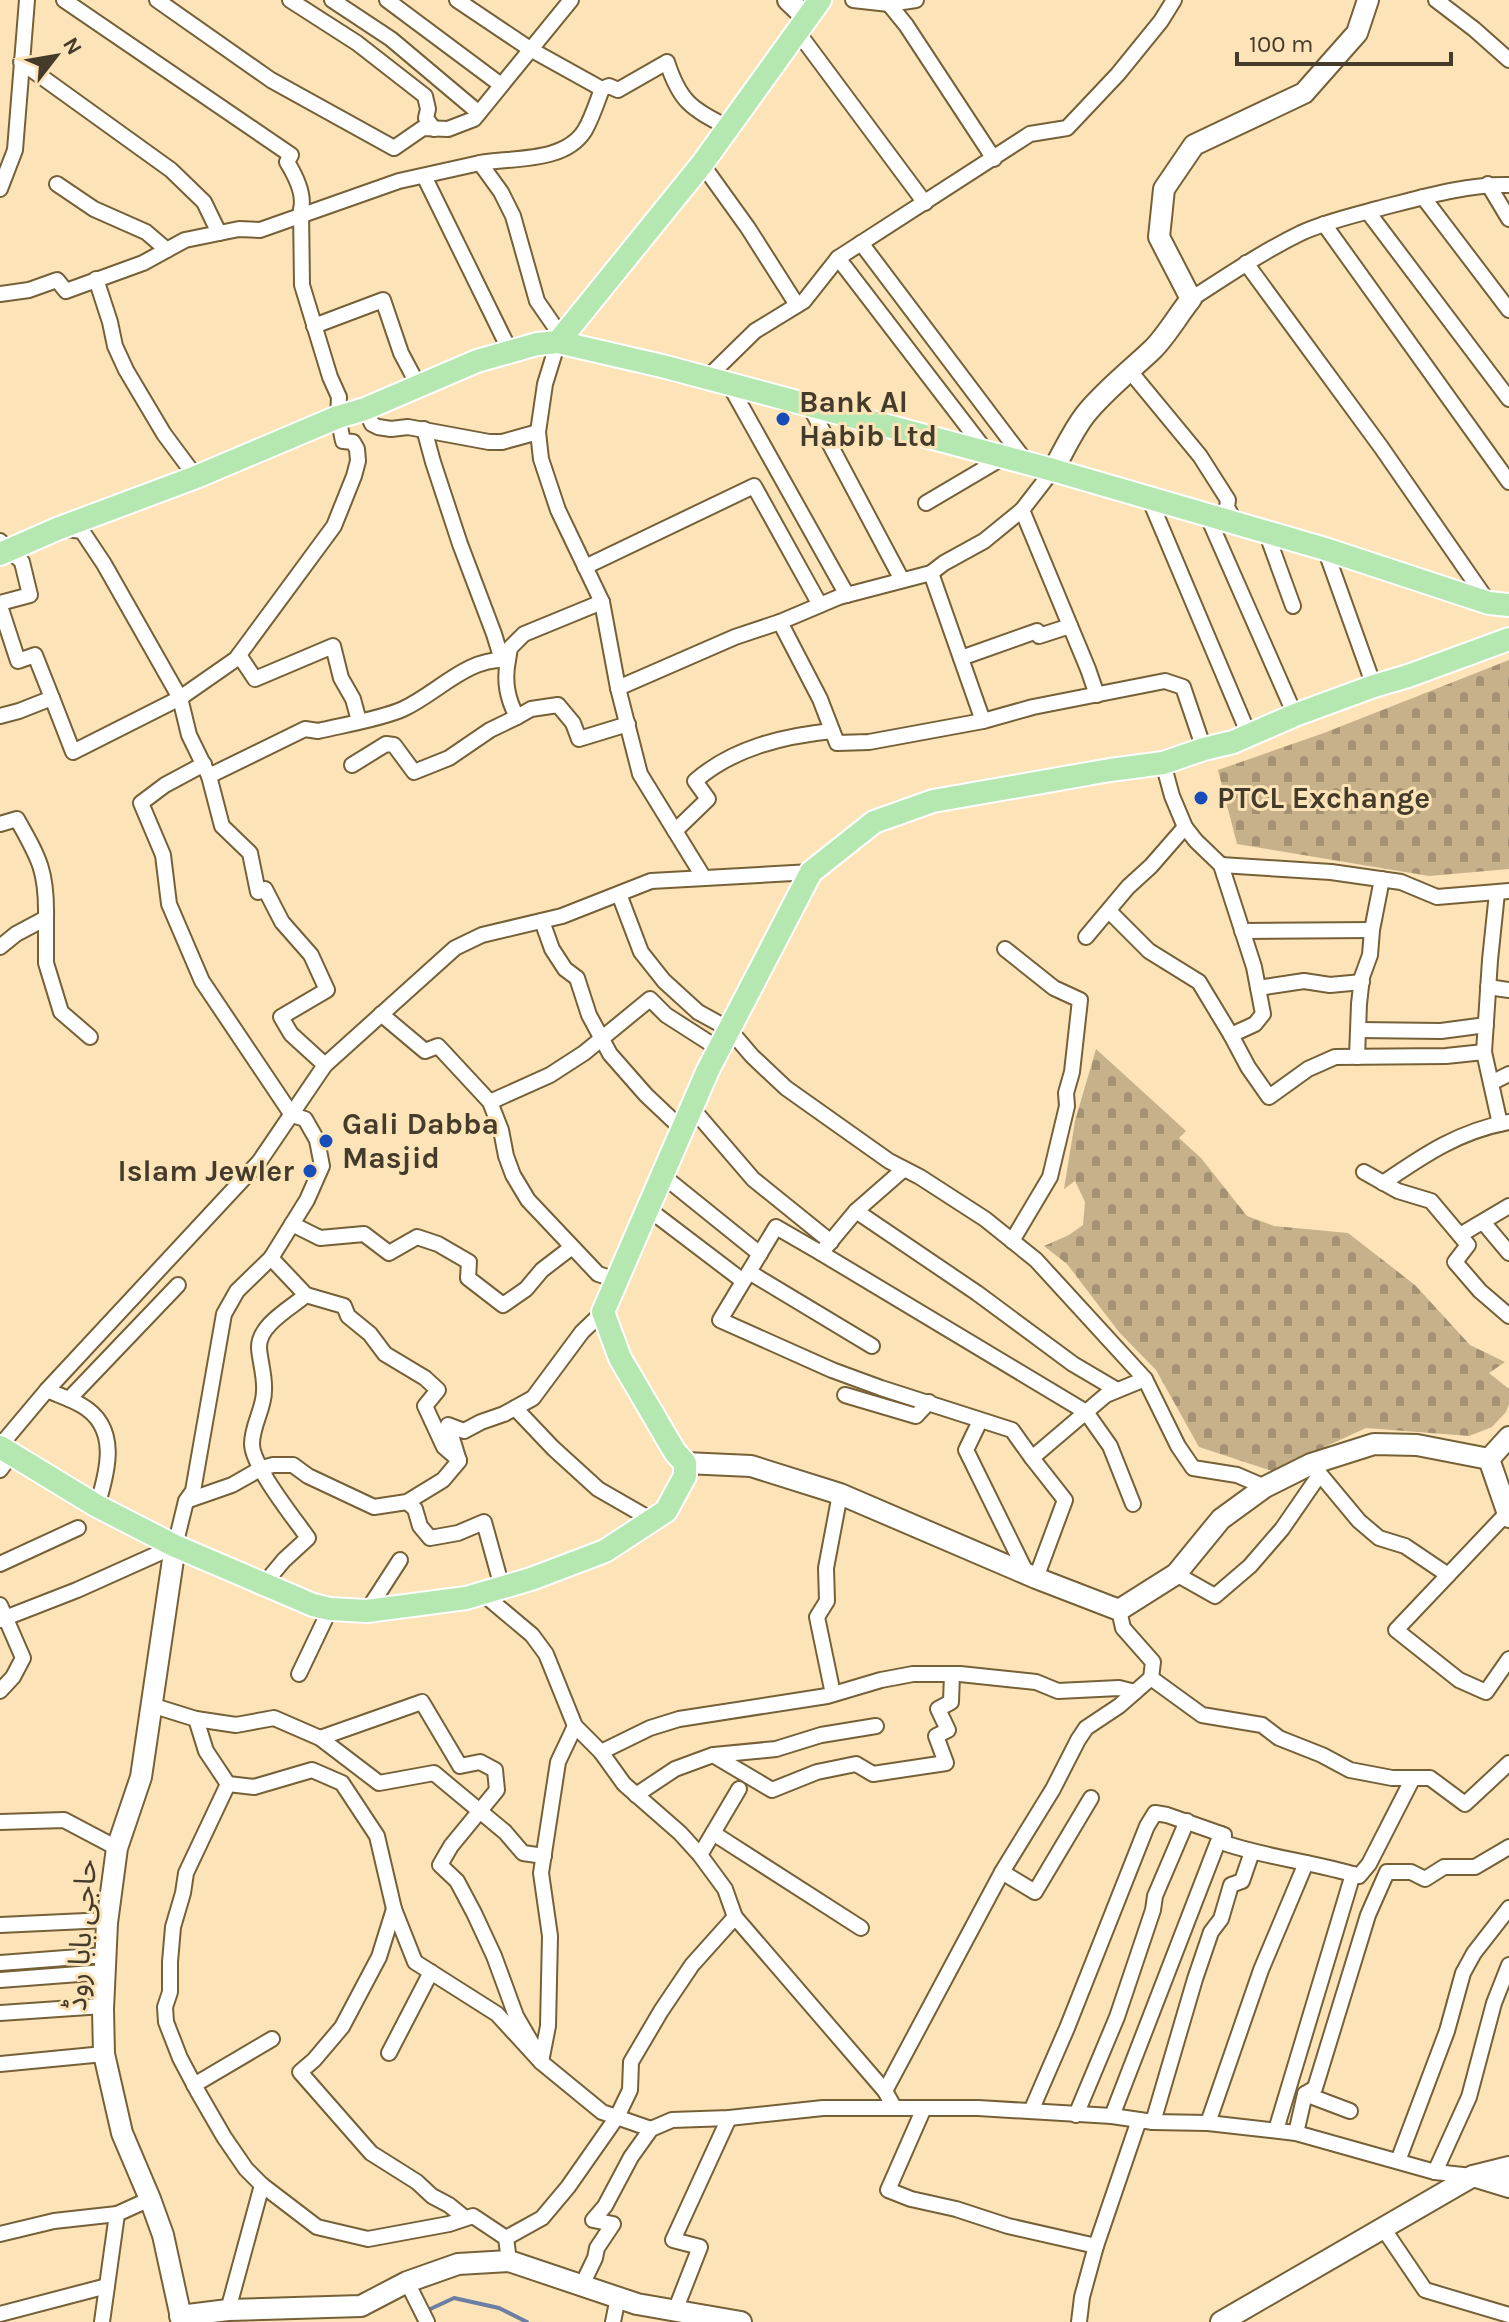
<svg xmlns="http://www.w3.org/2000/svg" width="1509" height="2322" font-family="Karla,'Noto Sans Arabic',sans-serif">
  <defs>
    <pattern id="cemetery-stones" width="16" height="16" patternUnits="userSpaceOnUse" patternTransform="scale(2)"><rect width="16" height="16" fill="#c6b18a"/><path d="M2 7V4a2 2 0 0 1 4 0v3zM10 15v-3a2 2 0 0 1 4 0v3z" fill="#a39171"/></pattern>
  </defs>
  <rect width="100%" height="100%" fill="#fce4b8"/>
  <g fill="url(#cemetery-stones)">
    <polygon points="1509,660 1509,869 1429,876 1237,844 1218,770 1324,733"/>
    <polygon points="1096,1049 1186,1131 1179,1138 1201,1158 1247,1216 1274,1226 1348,1233 1415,1285 1470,1345 1505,1362 1489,1373 1509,1389 1509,1404 1506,1412 1492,1427 1469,1436 1366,1428 1294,1461 1278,1473 1199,1447 1156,1370 1119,1332 1067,1264 1044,1246 1069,1235 1083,1225 1085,1202 1075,1181 1064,1189 1075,1121"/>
  </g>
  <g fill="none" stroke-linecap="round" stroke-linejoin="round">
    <polyline stroke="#6b7ea4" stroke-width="4" points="426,2311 454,2298 499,2308 527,2322"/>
    <g stroke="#756038" stroke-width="18">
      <g id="street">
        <polyline points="157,0 271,80 394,148 423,128 448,129 474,119 571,0"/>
        <polyline points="290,0 357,43 425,96 428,109 426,118 434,129"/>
        <polyline points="332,0 391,39 479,113"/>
        <polyline points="387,0 501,85"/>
        <polyline points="457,0 530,49 602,89"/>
        <polyline points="853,0 889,4 916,0"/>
        <polyline points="1436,0 1474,29 1509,60"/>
        <polyline points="889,4 906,25 994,159"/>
        <polyline points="797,31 925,203"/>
        <polyline points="21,62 171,170 204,202 219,233"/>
        <path d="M480,163C513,157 565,163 585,130C592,118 597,102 602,89L609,86L618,90L667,62C680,102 691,108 727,127"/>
        <polyline points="702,164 748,228 797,305"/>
        <polyline points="424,176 510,351"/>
        <polyline points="57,184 94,209 146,232 167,250"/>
        <polyline points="1488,184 1509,219"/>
        <polyline points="0,189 15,150 27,0"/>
        <polyline points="1423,197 1509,310"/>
        <polyline points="1368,212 1509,399"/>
        <polyline points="1324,224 1509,482"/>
        <polyline points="861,243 1027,463"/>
        <polyline points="838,258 986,451"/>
        <polyline points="1246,263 1381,447 1489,603"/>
        <polyline points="96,279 110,322 115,346 126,370 164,434 196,477"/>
        <polyline points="0,294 29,290 57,280 66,291 143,263 185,240 239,229 260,230 399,181 480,163 501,192 513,216 537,301 555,327 558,342 545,384 538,432 541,459 558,510 602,602 618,688 640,774 704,878"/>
        <path d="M1191,299C1227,276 1262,252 1301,233C1325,222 1351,216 1377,209C1420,198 1465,184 1509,185"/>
        <polyline points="314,326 383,300 401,353 418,385"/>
        <polyline points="1129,370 1200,456 1228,500 1227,507 1236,524"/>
        <polyline points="707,378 755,331 804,301 838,258 1030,134 1067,128 1118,74 1161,21 1174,0"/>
        <polyline points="729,384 847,595"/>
        <polyline points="809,405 902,580"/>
        <polyline points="365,409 372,424 378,427 391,429 408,427 489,442 502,442 538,432"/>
        <polyline points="424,429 433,462 460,544 494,634 502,660"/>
        <polyline points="1149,498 1249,735"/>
        <polyline points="926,503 1004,457"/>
        <polyline points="1022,510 1088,669 1097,695"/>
        <polyline points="1207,515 1295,715"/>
        <polyline points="66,529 82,531 104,564 180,698 189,735 209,776 222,826 250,853 258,892 265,889 282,922 311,955 327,990 281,1017 291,1034 325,1065"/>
        <polyline points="1266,532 1293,606"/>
        <polyline points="0,541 22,562 30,595 0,603"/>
        <polyline points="1325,549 1374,686"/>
        <polyline points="585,567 754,486 820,605"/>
        <polyline points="931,573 983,721 1033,707 1165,681 1183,687 1204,749"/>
        <polyline points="0,606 18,661 35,655 52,698"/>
        <polyline points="780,622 820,699 837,743 869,742 983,721"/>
        <polyline points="239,655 255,679 333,646 341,678 353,699 359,721"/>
        <polyline points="961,658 1037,631 1039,636 1070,626"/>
        <polyline points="618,688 735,637 780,622 839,597 931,573 944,563 984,541 1022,510 1053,470"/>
        <path d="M0,716L19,711L52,698L73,752L180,698L236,659L334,526L354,476L358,461L357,449L353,442L343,441L338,417L339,397L330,377L302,285L301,209C305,194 295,175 287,162L291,155L64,0"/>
        <polyline points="517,717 531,709 558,705 573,723 579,739 628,724"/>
        <polyline points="1163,763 1172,796 1185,827 1196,841 1221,865 1254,967 1263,1014 1255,1024 1231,1035"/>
        <path d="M352,765L386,744L394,745L414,772L449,758L490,730L517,717C507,698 504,681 508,660"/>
        <path d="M209,776L305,729L318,731C343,725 381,719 403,709C438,693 467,657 508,660L510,648L524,634L602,602"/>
        <path d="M0,824L17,819C39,858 47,871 46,918"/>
        <path d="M675,831L708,799L695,781C733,748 783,736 832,731"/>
        <polyline points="1221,865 1331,872 1401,882 1437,897 1509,891"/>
        <polyline points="1497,893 1490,960 1484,1052 1500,1124"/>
        <polyline points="619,894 641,952 664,981 698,1012 729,1029 752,1056 786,1088 889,1161 920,1177 985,1219 1036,1260 1145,1379 1178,1446 1193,1468 1237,1475 1265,1487"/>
        <polyline points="1109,911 1149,951 1199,982 1231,1035 1248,1067 1269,1097 1308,1069 1335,1057 1446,1056 1484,1052"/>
        <polyline points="542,921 552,949 565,969 577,978 589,1015 610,1054 646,1095 682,1129"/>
        <polyline points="1242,931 1372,930"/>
        <polyline points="1086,937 1128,887 1151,866 1185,827"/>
        <polyline points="0,947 16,934 46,918 46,963 61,1012 90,1037"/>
        <polyline points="1005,949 1054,988 1080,1000 1072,1072 1066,1093 1067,1106 1050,1177 1012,1241"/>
        <polyline points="1488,987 1509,990"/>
        <polyline points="1258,988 1304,981 1330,985 1362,982"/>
        <polyline points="381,1014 425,1051 438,1046 490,1102 501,1130 506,1156 513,1175 528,1200 598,1274 617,1280"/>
        <polyline points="1359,1030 1441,1031 1486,1025"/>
        <polyline points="1357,1057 1359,1004 1362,977 1370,955 1372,930 1382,879"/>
        <polyline points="1491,1083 1509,1074"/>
        <polyline points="490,1102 550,1075 584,1053 650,999 666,1015 719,1049"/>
        <polyline points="692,1108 753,1179 831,1242"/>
        <polyline points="904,1169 856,1211 821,1253 776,1227 720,1320 832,1370 881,1388 1012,1430 1032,1458 1086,1412 1110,1446 1133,1504"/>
        <polyline points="1364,1172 1398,1191 1431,1201 1468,1245 1455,1262 1480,1291 1509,1316"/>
        <polyline points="662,1175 760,1254"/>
        <path d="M1383,1183C1424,1155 1459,1131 1509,1122"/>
        <polyline points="647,1208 743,1281"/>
        <polyline points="856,1211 977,1293 1073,1364 1117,1390"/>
        <polyline points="1483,1222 1509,1253"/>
        <polyline points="292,1224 320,1238 364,1234 389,1253 417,1237 438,1244 469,1262 468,1278 503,1305 526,1289 542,1270 572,1247"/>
        <polyline points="1460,1235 1509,1206"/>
        <polyline points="821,1253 1086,1412 1106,1395 1145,1379"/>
        <polyline points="271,1258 306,1295 344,1306 348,1316 370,1334 385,1354 425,1378 438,1390 425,1406 444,1447 459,1460"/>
        <polyline points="749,1272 872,1346"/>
        <path d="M47,1390C58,1395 71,1399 81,1405C120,1427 108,1471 97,1506"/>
        <polyline points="845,1395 916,1416 929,1402"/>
        <polyline points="69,1399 178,1285"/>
        <polyline points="515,1408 553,1448 598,1489 652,1520"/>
        <polyline points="980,1421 966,1450 1027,1574"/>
        <polyline points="0,1446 47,1390 259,1162 325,1065 455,948 482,935 562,916 651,881 811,872"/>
        <polyline points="1032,1458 1065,1500 1036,1578"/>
        <polyline points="1314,1467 1359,1521 1379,1538 1405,1546 1448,1575"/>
        <polyline points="0,1470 11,1455"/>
        <polyline points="186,1501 232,1485 262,1468 273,1465 293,1465 308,1476 374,1507 407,1502 443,1480 459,1461 448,1425 464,1431 481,1422 504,1414 533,1398 582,1332 603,1312"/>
        <polyline points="407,1502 415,1509 420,1526 430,1538 458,1533 484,1522 502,1587"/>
        <polyline points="1507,1513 1396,1630 1459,1680 1486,1692 1509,1659"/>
        <polyline points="0,1564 78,1528"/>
        <polyline points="1176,1574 1215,1596 1250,1566 1282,1529 1320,1474"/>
        <path d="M264,1584L284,1560L308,1538C294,1518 252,1466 252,1444C252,1425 264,1409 264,1391C265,1376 260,1362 259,1348C258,1325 291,1308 306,1295"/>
        <polyline points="482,1593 532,1635 546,1654 575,1726 601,1752 624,1784 680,1833 700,1855 725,1889 735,1917 885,2091 894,2107"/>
        <polyline points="0,1605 23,1658 13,1677 0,1691"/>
        <polyline points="367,1611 400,1560"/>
        <polyline points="0,1620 77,1590 175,1546 186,1501 193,1491 224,1314 237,1291 271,1258 307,1200 322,1166 317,1140 305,1119 292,1115 202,981 169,904 163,855 141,803 165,785 204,764"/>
        <polyline points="299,1674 330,1609"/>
        <polyline points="1151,1678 1202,1715 1262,1725 1279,1738 1322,1755 1350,1770 1392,1778 1430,1778 1465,1804 1509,1763"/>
        <polyline points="833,1694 817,1617 827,1601 826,1568 840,1494"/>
        <polyline points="151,1705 196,1719 206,1751 228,1784 254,1787 312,1770 342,1783 377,1836 394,1909 415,1962 497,2014 541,2062 602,2112 651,2129"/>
        <polyline points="196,1719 236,1725 274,1718 320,1738 379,1783 434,1773 505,1832 523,1853 544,1856"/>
        <polyline points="320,1738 422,1702 460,1766 480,1762 495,1770 497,1790 451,1846 440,1865 457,1881 474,1913 494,1956 516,2016 534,2047"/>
        <polyline points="601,1752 650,1728 679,1719 827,1696 881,1680 913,1674 960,1674 1036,1682 1058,1691 1119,1688 1135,1692"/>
        <polyline points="714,1755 776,1749 821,1735 876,1726"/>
        <polyline points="228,1784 186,1873 183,1893 173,1927 170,1962 170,1992 165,2007 166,2022 180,2058 198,2092 224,2137 246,2169 262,2185 317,2227 368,2239 449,2224 473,2216 506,2238 509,2261"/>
        <polyline points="636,1795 675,1769 713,1755 772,1790 817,1772 856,1764 873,1774 946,1763 936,1736 948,1730 938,1709 951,1702 952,1674"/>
        <polyline points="0,1822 64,1820 117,1848"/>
        <polyline points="713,1833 861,1928"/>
        <polyline points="700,1855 739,1789"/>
        <polyline points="1002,1872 1035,1892 1091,1798"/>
        <polyline points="394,1909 379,1957 342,2027 314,2060 300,2072 371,2153 417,2182 432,2196 449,2205 465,2218"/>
        <polyline points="0,1925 107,1920"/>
        <polyline points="0,1963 105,1955"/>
        <polyline points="0,1980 105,1972"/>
        <polyline points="0,2013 103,2006"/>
        <polyline points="389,2053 431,1972"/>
        <polyline points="541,2062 548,2026 550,1936 541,1873 558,1762 575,1726"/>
        <polyline points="0,2064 104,2054"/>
        <polyline points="194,2085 272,2039"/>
        <polyline points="885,2091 1002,1872 1053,1789 1078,1740 1086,1728 1119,1706 1151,1678 1153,1662 1123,1628 1119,1610"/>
        <polyline points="1305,2094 1350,2111"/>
        <polyline points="924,2108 888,2190 911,2199 956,2209 1008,2226 1096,2246 1139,2120"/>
        <path d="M1031,2111L1067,2028L1147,1826L1155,1813L1167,1815L1224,1835V1843C1268,1858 1314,1862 1359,1876L1369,1864L1413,1778"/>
        <polyline points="1076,2115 1117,2017 1153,1910 1155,1896 1187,1821"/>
        <polyline points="1112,2116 1221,1834"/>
        <polyline points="1153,2122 1195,1979 1211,1932 1221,1919 1231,1885 1242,1881 1252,1852"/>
        <polyline points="1208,2123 1261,1970 1306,1863"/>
        <polyline points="1276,2130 1353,1874"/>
        <polyline points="1296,2133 1305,2094 1315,2088 1368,1915 1387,1872 1411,1872 1425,1879 1444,1867 1475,1867 1509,1847"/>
        <polyline points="1398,2161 1447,2031 1463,1973 1474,1953 1509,1908"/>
        <polyline points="1435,2172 1469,2097 1494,2003 1509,1965"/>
        <polyline points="1383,2228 1425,2290 1509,2315"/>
        <polyline points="0,2234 54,2221 117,2214 150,2199"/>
        <polyline points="506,2238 542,2218 568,2187 617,2117 630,2090 631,2062 661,2011 692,1965 735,1917"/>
        <polyline points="407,2282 427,2322"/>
        <polyline points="582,2285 595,2258 597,2248 613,2224 593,2220 605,2206 631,2157 651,2129 672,2120 729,2118 823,2108 978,2108 1112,2116 1153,2122 1208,2123 1296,2133 1435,2172 1472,2176"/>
        <polyline points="228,2310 262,2185"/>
        <polyline points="675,2311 700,2247 673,2240 729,2118"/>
        <polyline points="0,2314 107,2286"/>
        <polyline points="102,2322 117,2214"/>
        <polyline points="613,2322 618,2297"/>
        <polyline points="1079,2322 1082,2297 1096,2246"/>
      </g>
    </g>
    <g stroke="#756038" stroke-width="24">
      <g id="secondary">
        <polyline points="788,0 807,18"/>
        <path d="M1053,470C1064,451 1072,432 1085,415C1104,391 1130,371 1153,349C1167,335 1178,315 1191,299L1159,237L1164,189L1194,145L1304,93L1357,33L1368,0"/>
        <polyline points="1489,1459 1509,1517"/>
        <polyline points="1489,1459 1509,1437"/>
        <polyline points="685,1463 751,1466 840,1494 1036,1578 1119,1610 1176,1574 1221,1519 1265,1487 1311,1464 1374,1444 1417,1445 1489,1459"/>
        <polyline points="175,1546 141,1777 117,1848 107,1923 103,2009 104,2054 122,2133 150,2199 163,2235 182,2322"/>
        <polyline points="1473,2176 1509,2187"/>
        <polyline points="180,2316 228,2310 361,2306 407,2282 458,2264 509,2261 637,2304 741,2322"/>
        <polyline points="1221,2322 1473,2176 1509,2167"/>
      </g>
    </g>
    <g stroke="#fff" stroke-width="26">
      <g id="primary">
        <polyline points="558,342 702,164 820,0"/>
        <polyline points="0,554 57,529 196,477 338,417 365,409 477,361 537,344 558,342 662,366 1053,470 1325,549 1489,603 1509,605"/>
        <polyline points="0,1447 97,1506 175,1546 313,1605 330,1609 367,1611 466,1598 531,1579 605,1551 666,1511 685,1476 685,1463 675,1452 620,1358 603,1312 708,1070 811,872 874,822 933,801 1110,770 1163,763 1204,749 1233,742 1295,715 1374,686 1408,676 1509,639"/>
      </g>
    </g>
    <use href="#street" stroke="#fff" stroke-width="14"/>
    <use href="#secondary" stroke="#fff" stroke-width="20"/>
    <use href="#primary" stroke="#b5e8b1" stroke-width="22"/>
  </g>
  <g fill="#184cb9" stroke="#fce4b8" stroke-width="3">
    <circle cx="783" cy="419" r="8"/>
    <circle cx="1201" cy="798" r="8"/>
    <circle cx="326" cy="1141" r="8"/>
    <circle cx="310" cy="1171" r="8"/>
  </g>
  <g text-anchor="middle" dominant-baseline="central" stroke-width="6" stroke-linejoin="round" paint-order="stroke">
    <g font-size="30" font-weight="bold" fill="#453b2a" stroke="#fce4b8" text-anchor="start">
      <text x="799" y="402">Bank Al<tspan x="799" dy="34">Habib Ltd</tspan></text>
      <text x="1217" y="798">PTCL Exchange</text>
      <text x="342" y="1124">Gali Dabba<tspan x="342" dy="34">Masjid</tspan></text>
      <text x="294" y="1171" text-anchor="end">Islam Jewler</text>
    </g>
    <g font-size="30" fill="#453b2a" stroke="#fce4b8">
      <text transform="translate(81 1935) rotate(-86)">حاجی بابا روڈ</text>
    </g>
  </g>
  <g transform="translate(56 56) rotate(59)" stroke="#fce4b8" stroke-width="6" paint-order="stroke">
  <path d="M0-6L14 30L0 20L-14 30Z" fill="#453b2a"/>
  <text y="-12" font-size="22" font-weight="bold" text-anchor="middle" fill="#453b2a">N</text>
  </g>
  <path d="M1237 52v12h214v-12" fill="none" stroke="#453b2a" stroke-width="4"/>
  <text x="1249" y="52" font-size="24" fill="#453b2a" stroke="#fce4b8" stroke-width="6" paint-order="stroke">100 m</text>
</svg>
